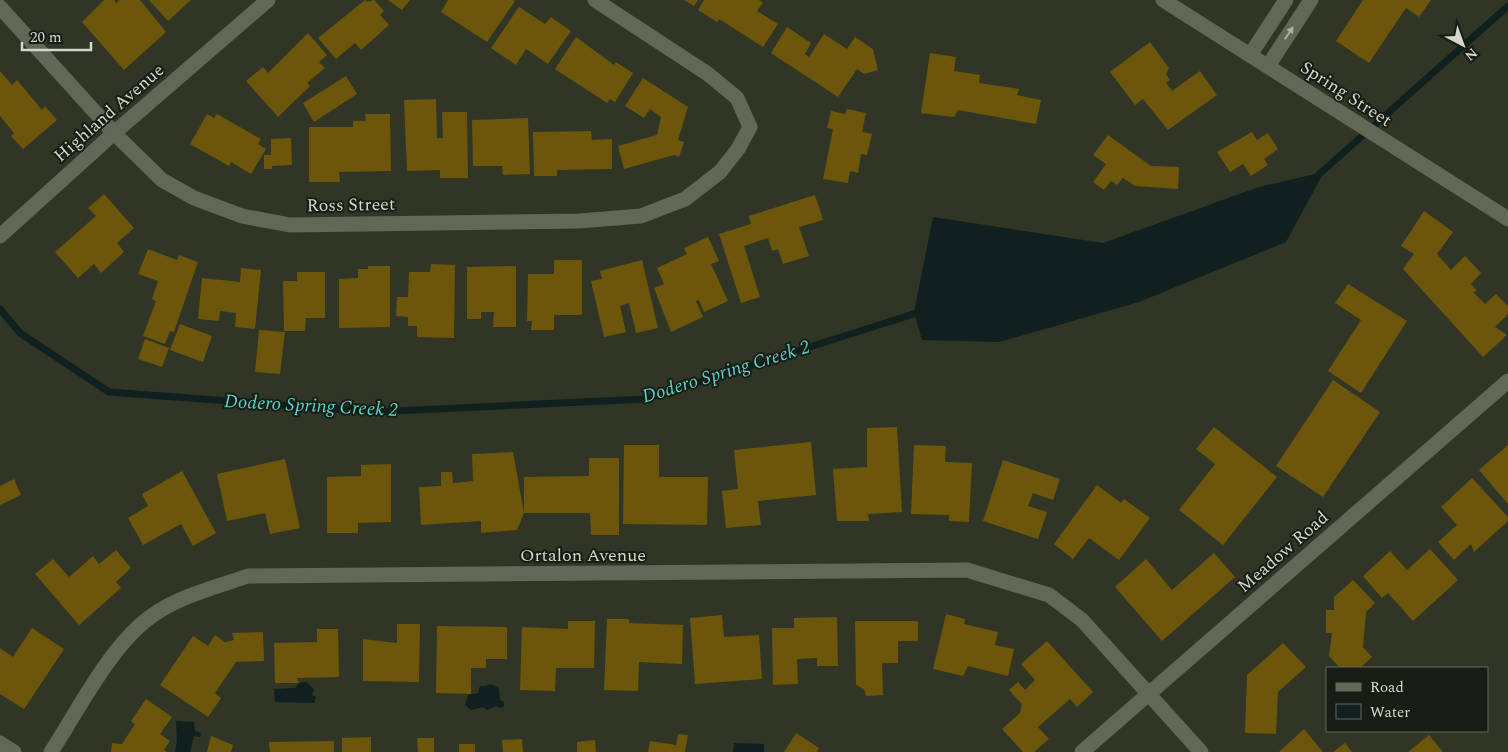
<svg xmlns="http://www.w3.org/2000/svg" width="1508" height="752" font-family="Spectral,serif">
  <rect width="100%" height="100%" fill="#303525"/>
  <g fill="#0f201e">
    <polygon points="1324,172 1286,242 1139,302 999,342 922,340 914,312 933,217 1103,243 1259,187"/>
    <polygon points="306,682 314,689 312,695 316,697 314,703 275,702 274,689 295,688 299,683"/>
    <polygon points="490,684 499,688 500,700 504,702 504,706 501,708 496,706 487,710 483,707 471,710 465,705 468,695 478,693 480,686 486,686"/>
    <polygon points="176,721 194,722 195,731 201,733 200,737 194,736 190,752 175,752 177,741"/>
    <polygon points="734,743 764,744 764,752 733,752"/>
  </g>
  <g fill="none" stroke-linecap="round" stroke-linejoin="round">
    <g stroke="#0f201e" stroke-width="7">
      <polyline points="1316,177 1508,6"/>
      <polyline points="0,309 20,333 109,392 374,412 646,399 923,311"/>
    </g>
  </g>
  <g fill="#6c560c">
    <polygon points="104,0 114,0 116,3 119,0 140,0 166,32 124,70 82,22"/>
    <polygon points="149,0 191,0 168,21"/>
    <polygon points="365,0 367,2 374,0 384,11 380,15 389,25 361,50 355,43 336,59 318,38"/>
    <polygon points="388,0 410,0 402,10"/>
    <polygon points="448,0 513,0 515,1 487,42 441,12"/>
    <polygon points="684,0 698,0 694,6"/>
    <polygon points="704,0 759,0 763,3 757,11 778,24 763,47 719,19 717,22 698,10"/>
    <polygon points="1363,0 1431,0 1419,17 1406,8 1369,63 1336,41"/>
    <polygon points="519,7 545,24 551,17 571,31 548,64 526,49 516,65 491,48"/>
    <polygon points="787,27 811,43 805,54 809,57 824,34 847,49 855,37 873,49 878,70 864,74 857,69 838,97 771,53"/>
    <polygon points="308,33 327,55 319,62 325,68 307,83 310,86 278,117 246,81 263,67 268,73"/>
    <polygon points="576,37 614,65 616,62 633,73 615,102 610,99 607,103 555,69"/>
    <polygon points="1150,42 1169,68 1166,74 1170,80 1166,83 1172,91 1200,71 1217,95 1168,130 1143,99 1135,105 1110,72"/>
    <polygon points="930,53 956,57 954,71 980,75 979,83 1019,89 1017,95 1041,100 1036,124 958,110 954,117 921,113"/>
    <polygon points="0,71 12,85 17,80 42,110 45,106 57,120 23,149 11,136 14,133 0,116"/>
    <polygon points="346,76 357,94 314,122 303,103"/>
    <polygon points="643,78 688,107 678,140 684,142 679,157 674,155 624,169 618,146 657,135 661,117 650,109 644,118 625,106"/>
    <polygon points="436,99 437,138 443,138 442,112 467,112 468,178 440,178 440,170 407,171 404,100"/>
    <polygon points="847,109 866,113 862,132 872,134 867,155 861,154 858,173 850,171 848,183 823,179 833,129 827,128 831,111 845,114"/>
    <polygon points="207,114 214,118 217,114 261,139 258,144 266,149 251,174 231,162 229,166 190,144"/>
    <polygon points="365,114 390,114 391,171 339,172 340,182 309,182 309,127 353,127 353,121 366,121"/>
    <polygon points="528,118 530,174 503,175 502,166 473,166 472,120"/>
    <polygon points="591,131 592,140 612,139 612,169 557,170 557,176 534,176 533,132"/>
    <polygon points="1252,132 1257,140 1268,133 1278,149 1264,159 1268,165 1251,176 1243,164 1230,172 1217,152"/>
    <polygon points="1108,135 1151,166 1179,167 1178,189 1135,186 1123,178 1117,185 1111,181 1104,190 1093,182 1106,164 1093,155"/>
    <polygon points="291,138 292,165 272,166 272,169 264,169 264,155 271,155 271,139"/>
    <polygon points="104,194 134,228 117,243 124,252 101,273 94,264 78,278 55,252 96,216 88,208"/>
    <polygon points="815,195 823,220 799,227 809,256 783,264 778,249 772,251 768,238 744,246 760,297 741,303 719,234 751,224 749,216"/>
    <polygon points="1424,211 1453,232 1437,254 1451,270 1465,256 1481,273 1471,284 1477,291 1473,292 1485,304 1496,294 1508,306 1508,314 1495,327 1507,335 1483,357 1403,269 1414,254 1401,246"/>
    <polygon points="708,237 719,261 711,264 728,301 704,312 699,300 696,301 703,317 671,332 654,288 664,284 657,268 687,254 684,248"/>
    <polygon points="148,249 177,260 179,255 198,262 174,332 170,331 165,344 143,336 156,301 152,299 158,281 138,274"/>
    <polygon points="554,260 582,260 582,315 554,315 554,330 531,330 532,321 527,321 528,274 554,274"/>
    <polygon points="642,260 658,328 636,333 629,303 620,306 626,332 604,337 591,281 602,279 600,271"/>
    <polygon points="431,264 455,265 454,338 417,337 417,326 408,326 408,317 396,316 397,297 408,297 409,272 430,272"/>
    <polygon points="368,266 390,266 390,327 339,328 339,279 358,278 358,269 368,269"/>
    <polygon points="516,266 516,327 493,327 494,312 481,312 481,319 467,319 467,267"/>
    <polygon points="241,268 261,270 255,329 235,327 236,313 220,311 219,321 198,319 202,278 240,282"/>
    <polygon points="297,272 325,272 325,318 306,318 305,331 284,331 283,281 297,281"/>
    <polygon points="1348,284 1407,321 1361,393 1328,371 1361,320 1335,303"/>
    <polygon points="180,324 212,336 203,362 170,350"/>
    <polygon points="259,330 285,332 280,374 255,372"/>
    <polygon points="145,339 169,348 162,367 138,359"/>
    <polygon points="1333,380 1380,412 1323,497 1276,466"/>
    <polygon points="897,427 902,512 868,514 869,521 837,521 833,469 867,467 867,428"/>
    <polygon points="1214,427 1277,477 1223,545 1179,510 1215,464 1196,449"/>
    <polygon points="811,442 816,495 758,501 761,525 726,528 722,491 738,489 734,450"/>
    <polygon points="624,445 659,445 659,477 708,477 707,525 623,524"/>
    <polygon points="914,445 946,446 945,462 972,463 969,522 949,521 949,515 911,514"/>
    <polygon points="1508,445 1508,504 1479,470"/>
    <polygon points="513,452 524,513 517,530 481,533 481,521 421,525 419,487 441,486 441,472 452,472 453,483 473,481 472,454"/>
    <polygon points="589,458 619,458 619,535 591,535 590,513 524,513 524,477 589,476"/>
    <polygon points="285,459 300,528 270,534 265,513 227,521 217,474"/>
    <polygon points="1003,460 1060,479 1053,500 1033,493 1028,506 1047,512 1038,539 983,521"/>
    <polygon points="391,464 391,522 358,523 358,533 327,533 327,477 361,476 361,465"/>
    <polygon points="182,471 216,533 193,546 181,524 143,545 128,518 148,506 142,494"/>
    <polygon points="1472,478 1508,517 1508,521 1474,552 1471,544 1454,560 1438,542 1457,525 1441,507"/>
    <polygon points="14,479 21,495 0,505 0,486"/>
    <polygon points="1097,485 1121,503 1124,499 1150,518 1119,560 1089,538 1073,559 1054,544"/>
    <polygon points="1430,549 1458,580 1413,621 1388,593 1382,598 1363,576 1390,551 1407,570"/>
    <polygon points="116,550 131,568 116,582 121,588 79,625 35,574 53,559 69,577 93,556 99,564"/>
    <polygon points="1214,553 1235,577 1162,641 1115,587 1146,559 1172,590"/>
    <polygon points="1353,580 1375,603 1366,612 1363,647 1372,657 1360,668 1340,668 1329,656 1332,633 1326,633 1326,610 1334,610 1334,597"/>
    <polygon points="946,614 965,619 964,624 998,632 995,645 1014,649 1008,676 968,666 963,676 933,669"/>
    <polygon points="722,615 724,637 759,635 762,679 695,684 690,618"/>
    <polygon points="837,617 838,666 817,666 817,658 797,659 798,684 773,685 772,628 794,628 794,618"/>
    <polygon points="607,619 629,619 629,623 683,625 682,664 639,662 638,691 604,690"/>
    <polygon points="568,621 595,621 594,668 556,668 555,691 520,690 522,627 568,629"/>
    <polygon points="855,621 918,621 918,641 898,641 898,663 882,663 883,695 866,696 864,689 856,685"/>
    <polygon points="397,624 420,624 419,682 363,681 363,639 397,643"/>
    <polygon points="437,626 507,627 507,659 486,659 486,668 471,668 471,694 436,693"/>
    <polygon points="32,628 64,649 24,709 0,694 0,648 13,657"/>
    <polygon points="317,629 338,629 339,677 297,678 299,683 275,683 274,643 317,642"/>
    <polygon points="263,632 264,661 236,662 215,693 221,698 208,717 160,685 193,636 208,646 215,635 225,642 234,640 232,633"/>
    <polygon points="1047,641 1093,692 1077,707 1070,699 1038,727 1049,739 1034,752 1023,752 1002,729 1020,713 1022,704 1009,690 1018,682 1025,690 1035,680 1021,664"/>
    <polygon points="1283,643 1306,667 1278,692 1276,734 1245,733 1247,675"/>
    <polygon points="146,699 172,717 160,734 170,741 164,750 167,752 111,752 112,743 122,744 135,724 131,721"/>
    <polygon points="1304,729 1323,752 1279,752"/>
    <polygon points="796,733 819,748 817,752 784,752"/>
    <polygon points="678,734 688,735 685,752 648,752 650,741 676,745"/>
    <polygon points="1429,735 1443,752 1408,752"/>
    <polygon points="211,736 233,745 231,752 207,752"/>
    <polygon points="371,737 371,752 342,752 342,738"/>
    <polygon points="417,738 434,738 434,752 418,752"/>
    <polygon points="522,739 523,752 503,752 502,740"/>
    <polygon points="595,740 596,752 577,752 577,742"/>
    <polygon points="334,741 334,752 270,752 269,742"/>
    <polygon points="1345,743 1352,752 1333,752"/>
    <rect x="459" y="744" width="16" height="8"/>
  </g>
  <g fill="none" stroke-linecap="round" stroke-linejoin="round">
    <g stroke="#626855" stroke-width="15">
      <polyline points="0,7 114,133 162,180 194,198 242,216 290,225 579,221 641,216 685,199 720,172 738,149 750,127 737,98 708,74 595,0"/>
      <polyline points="1250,55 1286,0"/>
      <polyline points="1268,66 1311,0"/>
      <polyline points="0,743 14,752"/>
      <path d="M51,752C79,709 111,644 153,615C180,596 216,587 248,576L967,570L1049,595L1082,620L1201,752"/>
      <polyline points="1082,752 1508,381"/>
    </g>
    <g stroke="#626855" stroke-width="15">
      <polyline points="1163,0 1508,219"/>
      <polyline points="0,236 114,133 268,0"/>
    </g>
  </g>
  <defs><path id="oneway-solid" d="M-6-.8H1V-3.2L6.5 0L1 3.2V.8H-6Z" transform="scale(1.25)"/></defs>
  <use fill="#acb0a3" href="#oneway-solid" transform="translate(1289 33) rotate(-57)"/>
  <g text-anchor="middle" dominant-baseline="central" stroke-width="4" stroke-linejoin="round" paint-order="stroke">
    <g font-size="18" fill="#d4d7cd" stroke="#191c14">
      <text transform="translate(1346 94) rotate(33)">Spring Street</text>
      <text transform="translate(109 113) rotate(-41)">Highland Avenue</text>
      <text transform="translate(351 205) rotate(-1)">Ross Street</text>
      <text transform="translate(1283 552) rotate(-41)">Meadow Road</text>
      <text x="583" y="555">Ortalon Avenue</text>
    </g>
    <g font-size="19" font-style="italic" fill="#56d6ca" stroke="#191c14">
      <text transform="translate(726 372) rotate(-17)">Dodero Spring Creek 2</text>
      <text transform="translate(311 406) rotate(3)">Dodero Spring Creek 2</text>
    </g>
  </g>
  <rect x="1326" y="667" width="162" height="65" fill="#191c14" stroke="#64675e"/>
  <rect x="1336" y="683" width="25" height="8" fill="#626855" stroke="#64675e"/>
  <text x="1370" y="692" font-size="15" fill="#d4d7cd">Road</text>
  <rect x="1336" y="704" width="25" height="15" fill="#0f201e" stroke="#64675e"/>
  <text x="1370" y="717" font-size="15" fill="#d4d7cd">Water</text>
  <g transform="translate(1463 45) rotate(139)" stroke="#191c14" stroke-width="4" paint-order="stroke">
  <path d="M0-4L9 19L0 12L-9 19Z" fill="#d4d7cd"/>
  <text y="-8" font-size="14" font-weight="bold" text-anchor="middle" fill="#d4d7cd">N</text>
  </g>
  <path d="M22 42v8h69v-8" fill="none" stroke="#d4d7cd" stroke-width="2.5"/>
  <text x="30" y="42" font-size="15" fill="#d4d7cd" stroke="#191c14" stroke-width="4" paint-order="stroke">20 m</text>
</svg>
